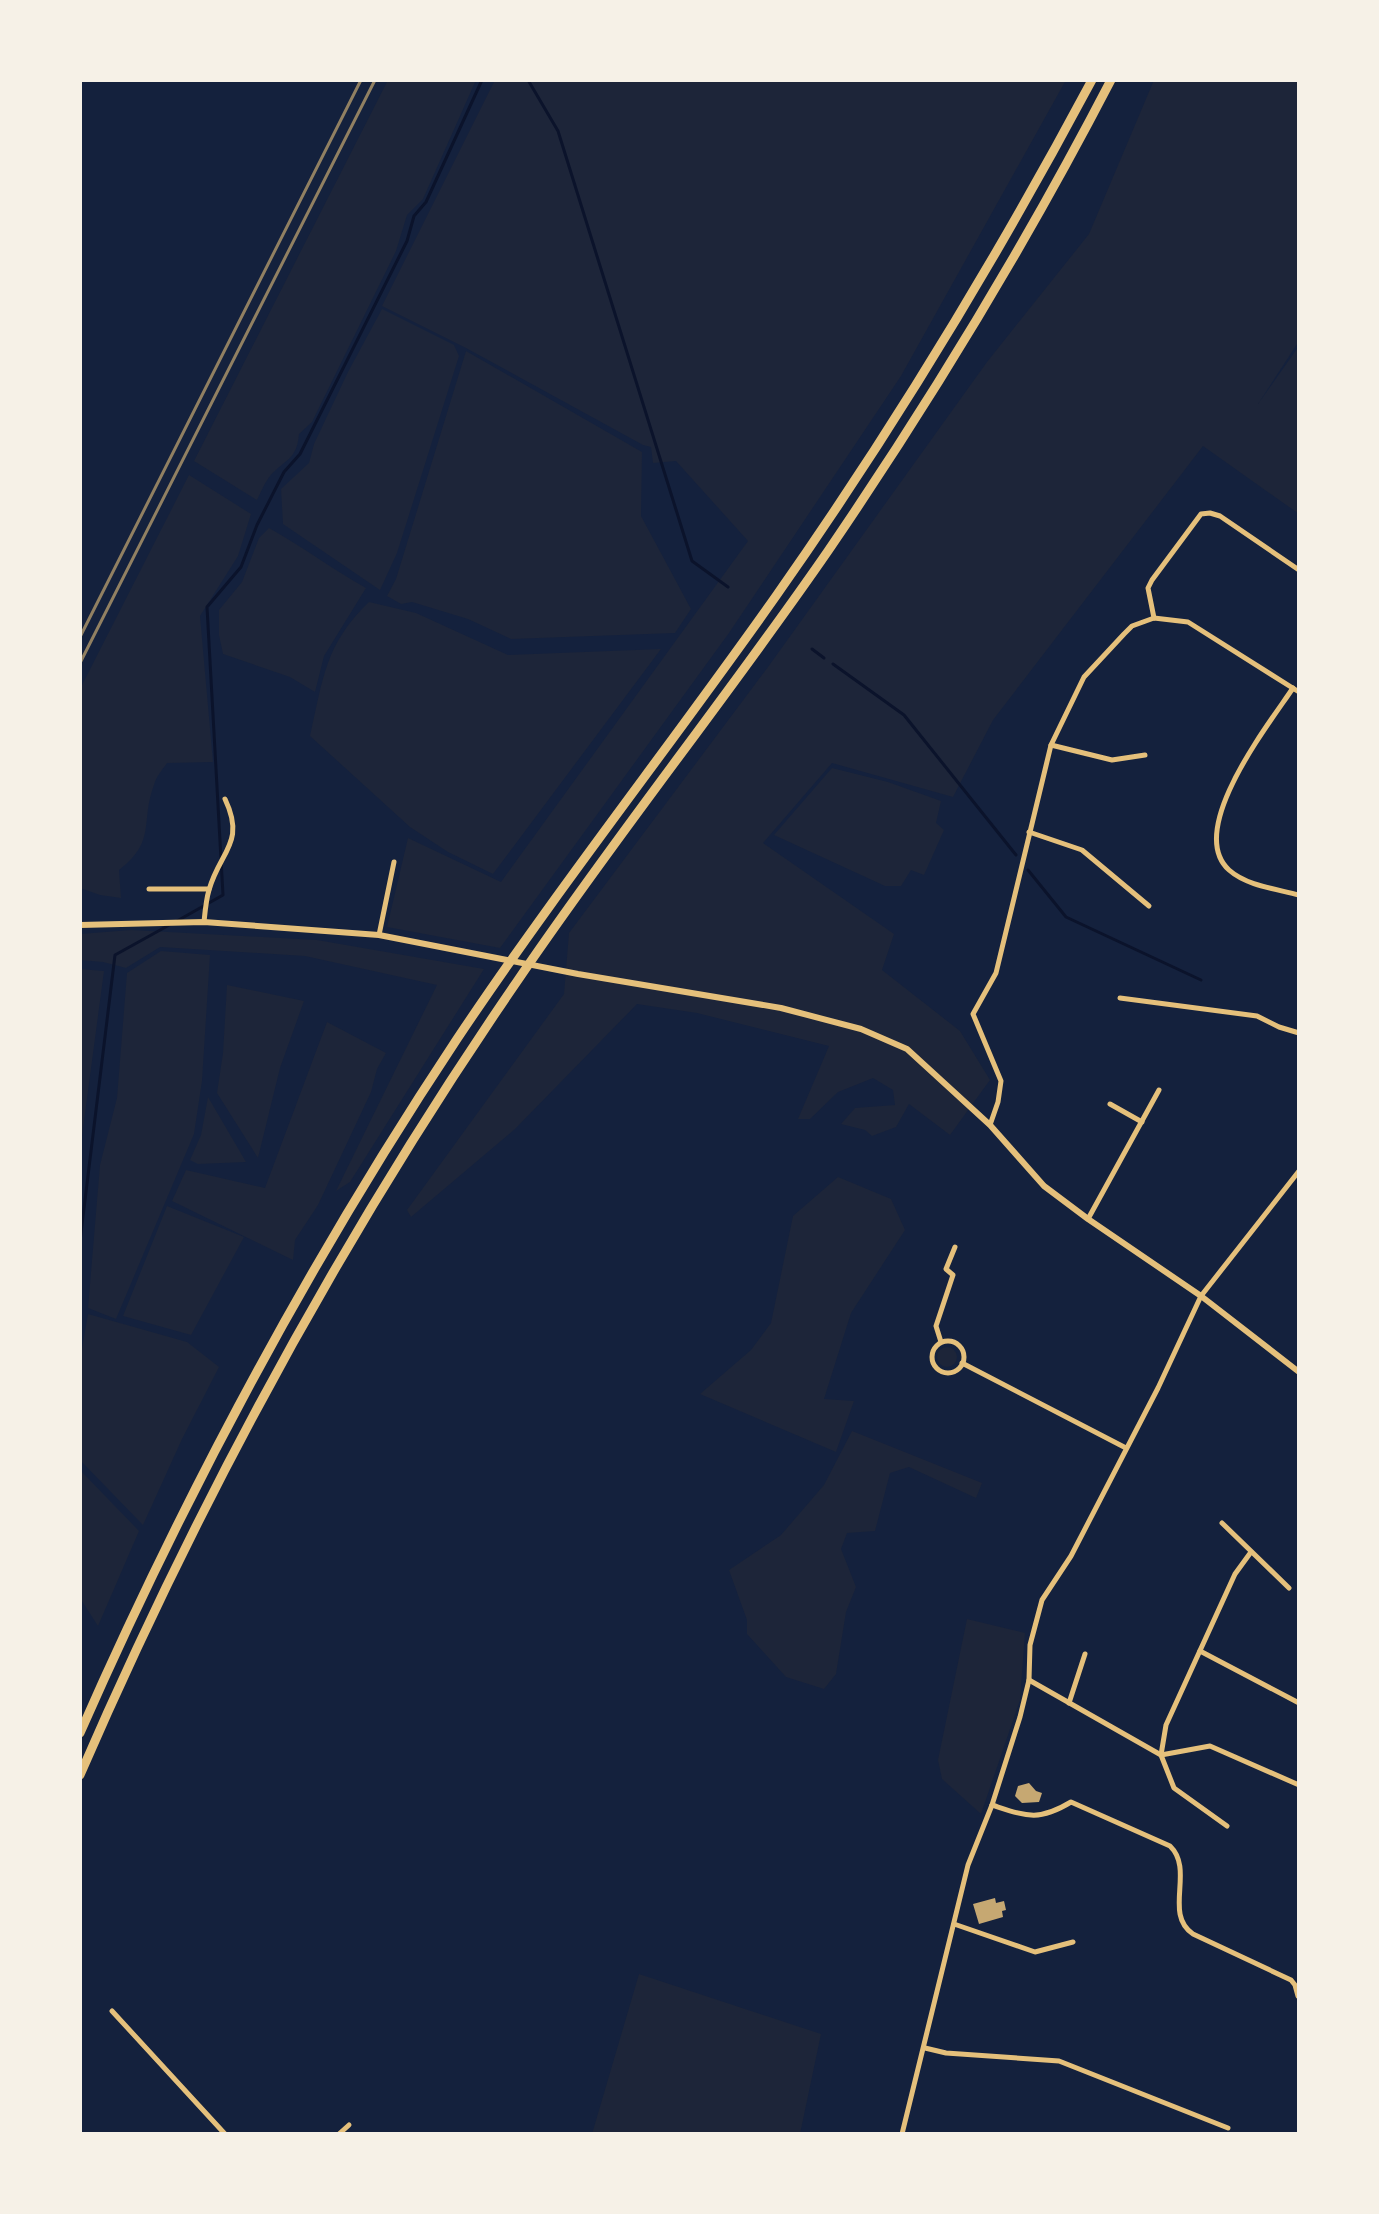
<svg xmlns="http://www.w3.org/2000/svg" width="1379" height="2214" font-family="Poppins,sans-serif">
  <rect width="100%" height="100%" fill="#14213d"/>
  <g fill="#1d2539">
    <path d="M388,80H476L423,199L407,215L396,251L312,422L299,434C297,460 285,459 270,476C265,482 261,492 257,500L194,461Z"/>
    <polygon points="495,80 1066,80 901,376 729,633 500,948 387,927 408,838 501,882 748,541 676,461 653,463 651,447 643,445 466,348 382,306"/>
    <polygon points="1154,80 1299,80 1299,341 1258,404 1299,346 1299,514 1203,446 993,720 953,797 832,763 763,843 894,934 882,970 960,1031 990,1080 950,1135 909,1104 896,1127 872,1136 865,1130 841,1124 855,1108 895,1105 893,1090 873,1078 838,1092 810,1119 798,1119 829,1046 697,1013 637,1004 515,1129 411,1217 407,1210 564,994 569,933 768,667 987,362 1089,234"/>
    <polygon points="382,309 454,345 459,356 397,553 380,590 283,524 281,489 309,463 314,444 348,372"/>
    <polygon points="466,351 642,452 641,516 691,609 675,633 511,639 468,619 412,602 401,604 387,596 396,579"/>
    <path d="M189,475L251,514L238,556L200,616L213,762L167,763C162,770 156,777 154,785C140,822 157,841 119,870L121,898L100,895L80,888V689Z"/>
    <path d="M269,528C303,547 332,569 366,588L324,656L315,692L290,677L223,654L219,635V610L242,582L259,538Z"/>
    <path d="M369,602L416,613L508,655L661,649L493,874L448,852L410,827L310,736C323,679 325,644 369,602Z"/>
    <polygon points="832,768 888,782 941,801 936,823 944,830 924,875 911,870 901,886 885,886 774,835"/>
    <polygon points="131,930 317,940 484,969 350,1182 336,1191 437,985 305,956 160,947 126,968 103,962 80,960 80,934"/>
    <polygon points="161,951 210,955 202,1081 194,1134 116,1319 88,1308 100,1165 117,1098 127,973"/>
    <polygon points="80,969 104,971 80,1151"/>
    <polygon points="227,985 304,1001 280,1068 258,1158 217,1093 223,1053"/>
    <polygon points="327,1022 386,1053 377,1069 371,1092 318,1205 295,1240 293,1260 172,1201 186,1170 265,1188"/>
    <polygon points="208,1097 246,1162 198,1164 190,1160 201,1135"/>
    <polygon points="838,1177 891,1199 905,1230 851,1313 824,1399 854,1401 836,1452 700,1394 751,1350 771,1323 793,1216"/>
    <polygon points="167,1206 244,1237 191,1335 123,1316"/>
    <polygon points="88,1314 187,1342 219,1367 182,1439 143,1525 80,1460 80,1360"/>
    <circle cx="947" cy="1357" r="10"/>
    <polygon points="852,1431 982,1483 976,1498 909,1467 890,1473 875,1531 847,1533 841,1549 856,1587 846,1612 836,1674 824,1689 786,1677 747,1634 747,1620 729,1570 781,1535 824,1485"/>
    <polygon points="80,1470 139,1531 98,1626 80,1598"/>
    <polygon points="967,1619 1025,1633 1020,1700 981,1814 942,1779 938,1760"/>
    <polygon points="639,1974 821,2034 800,2134 592,2134"/>
  </g>
  <g fill="none" stroke-linecap="round" stroke-linejoin="round">
    <g stroke="#0b132b" stroke-width="3">
      <polyline points="528,80 558,131 692,561 728,587"/>
      <polyline points="812,649 824,658"/>
      <polyline points="833,664 904,715 1016,855"/>
      <polyline points="1028,870 1066,917 1201,980"/>
      <polyline points="177,921 223,895 207,607 241,567 257,525 284,472 300,454 407,241 414,216 426,202 482,80"/>
      <polyline points="80,1241 115,955 171,924"/>
    </g>
  </g>
  <g fill="#c6a872">
    <polygon points="1029,1783 1036,1791 1042,1793 1039,1802 1022,1803 1015,1796 1018,1786"/>
    <polygon points="995,1898 996,1903 1004,1901 1006,1910 1002,1911 1003,1917 979,1924 973,1904"/>
  </g>
  <g fill="none" stroke-linecap="round" stroke-linejoin="round">
    <g stroke="#e5c07b" stroke-width="5">
      <polyline points="1154,618 1148,588 1152,580 1201,514 1210,513 1220,516 1299,570"/>
      <path d="M1293,688C1269,724 1185,830 1229,870C1247,886 1277,889 1299,895"/>
      <polyline points="1051,745 1112,760 1145,755"/>
      <polyline points="1029,832 1082,850 1149,906"/>
      <polyline points="149,889 209,889"/>
      <path d="M204,922C205,912 206,900 209,890C220,851 246,843 225,799"/>
      <polyline points="379,935 394,862"/>
      <polyline points="1120,998 1257,1016 1279,1027 1299,1033"/>
      <polyline points="1110,1104 1142,1122"/>
      <polyline points="990,1125 998,1102 1001,1081 973,1014 996,973 1051,745 1084,677 1124,634 1132,626 1154,618 1188,622 1299,692"/>
      <polyline points="1088,1219 1159,1090"/>
      <circle cx="948" cy="1357" r="16"/>
      <polyline points="941,1342 936,1326 953,1275 946,1269 955,1247"/>
      <polyline points="962,1363 1126,1448"/>
      <polyline points="1222,1523 1289,1588"/>
      <polyline points="1200,1651 1299,1703"/>
      <polyline points="1029,1680 1161,1755 1166,1725 1235,1574 1251,1552"/>
      <polyline points="1069,1703 1085,1654"/>
      <path d="M992,1805C1026,1816 1038,1822 1071,1802L1170,1846C1195,1870 1163,1914 1193,1934L1291,1980L1295,1985L1298,1996"/>
      <polyline points="1227,1826 1174,1788 1161,1755 1210,1746 1299,1785"/>
      <polyline points="954,1924 1035,1952 1073,1942"/>
      <polyline points="112,2011 225,2134"/>
      <polyline points="925,2048 946,2053 1059,2061 1228,2128"/>
      <polyline points="339,2134 349,2125"/>
      <polyline points="902,2134 968,1865 992,1805 1020,1717 1029,1680 1030,1645 1042,1600 1071,1556 1158,1388 1201,1296 1299,1171"/>
    </g>
    <polyline stroke="#e5c07b" stroke-width="6" points="80,925 204,922 379,935 578,974 781,1008 861,1029 907,1049 990,1125 1044,1186 1088,1219 1201,1296 1299,1372"/>
    <g stroke="#e5c07b" stroke-width="9">
      <path d="M80,1733C186,1492 311,1259 457,1039C558,888 671,745 776,596C892,431 997,258 1092,80"/>
      <path d="M80,1775C201,1496 346,1230 518,980C617,834 728,696 828,551C931,400 1027,242 1111,80"/>
    </g>
    <g stroke="#918062" stroke-width="3">
      <polyline points="80,637 361,80"/>
      <polyline points="80,663 375,80"/>
    </g>
  </g>
  <rect width="1379" height="2214" fill="none" stroke="#f6f1e7" stroke-width="164"/>
</svg>
